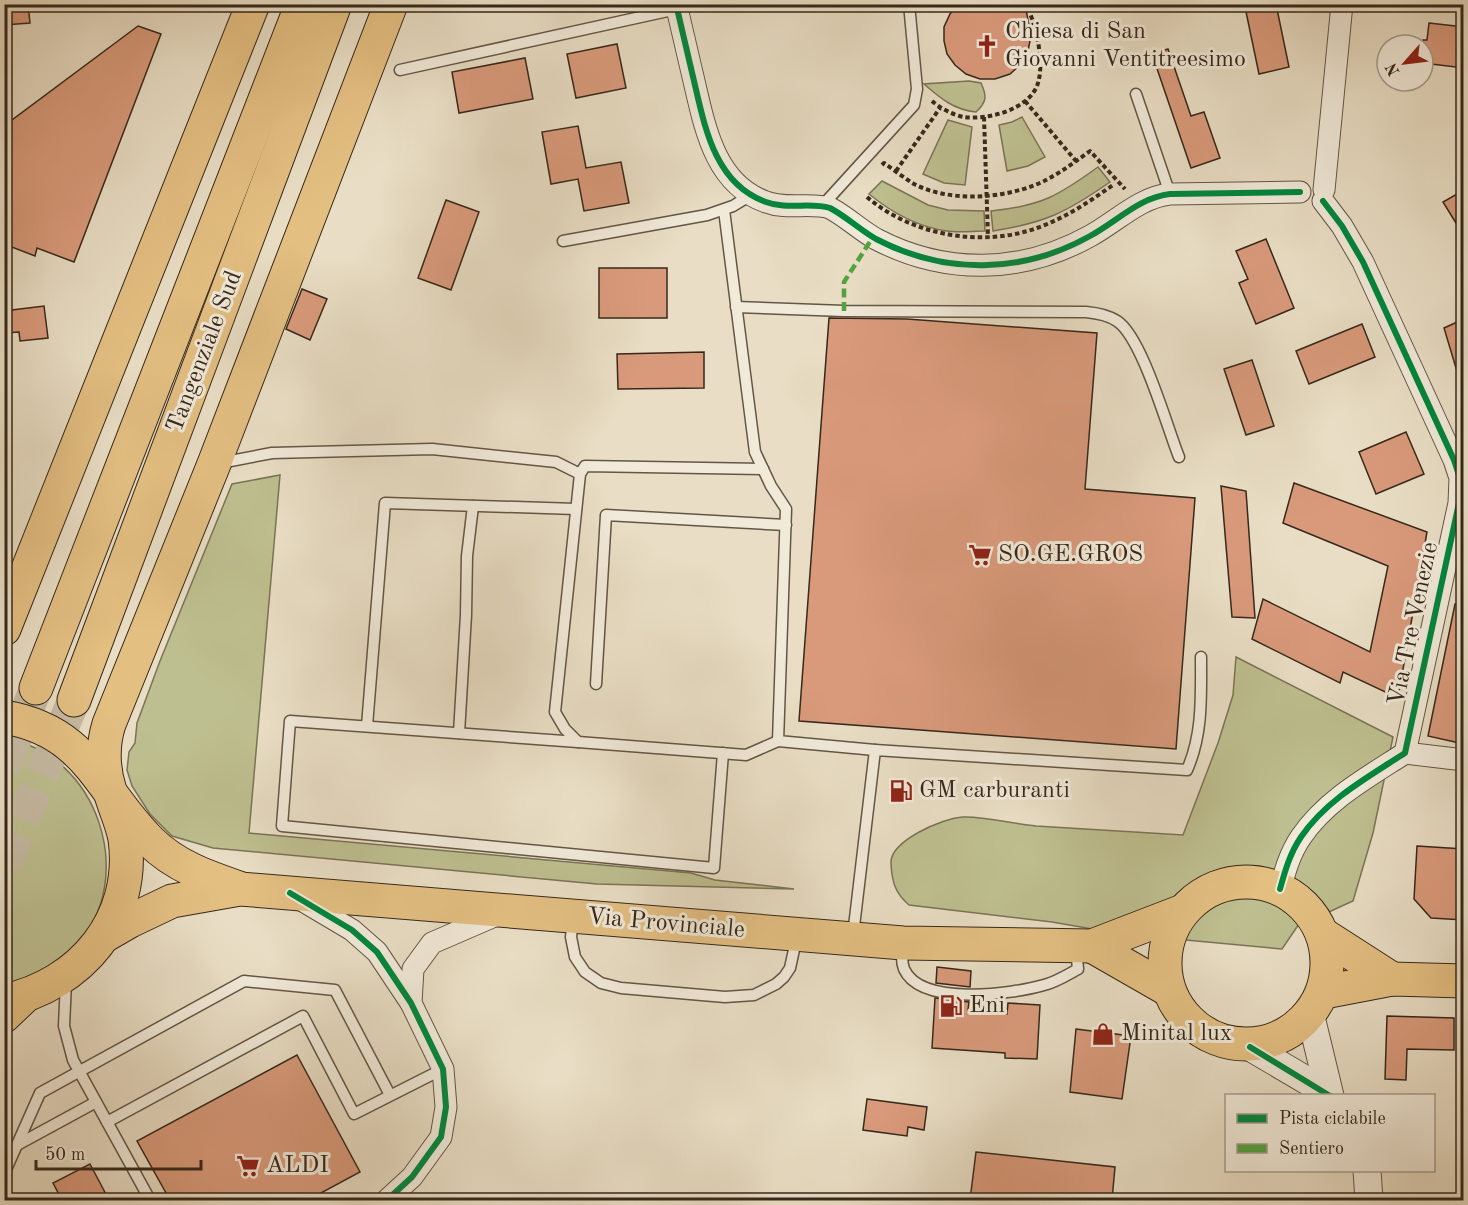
<svg xmlns="http://www.w3.org/2000/svg" width="1468" height="1205" font-family="'Old Standard TT',serif">
  <rect width="100%" height="100%" fill="#e9dec5"/>
  <filter id="stains"><feTurbulence type="fractalNoise" baseFrequency=".00333" numOctaves="4"/><feColorMatrix values="0 0 0 0 .2 0 0 0 0 .09 0 0 0 0 .02 0 0 0 .5 -.17"/></filter>
  <radialGradient id="worn" r=".72"><stop offset=".6" stop-color="#630" stop-opacity="0"/><stop offset="1" stop-color="#630" stop-opacity=".3"/></radialGradient>
  <g fill="#bebf90" stroke="#7a7456" stroke-width="1.5">
    <path d="M969,81L981,83C987,96 987,102 976,112C954,110 940,98 924,84Z"/>
    <polygon points="1022,117 1045,157 1028,166 1007,171 999,125 1012,122"/>
    <polygon points="948,120 972,127 965,185 944,183 923,174"/>
    <path d="M1098,167L1110,182C1067,212 1045,223 993,231L991,211C1041,206 1058,196 1098,167Z"/>
    <path d="M882,181L928,205L948,210L984,211L985,231C973,231 959,233 947,231C918,227 891,212 869,194Z"/>
    <polygon points="280,475 249,833 691,873 715,880 794,889 597,884 213,848 172,836 150,814 132,786 127,770 129,752 135,743 137,723 160,661 232,484"/>
    <path d="M1236,657L1393,737L1373,833L1353,901L1331,911L1301,921L1282,949L1121,934L1052,922L909,905C895,893 892,882 891,864C889,841 943,818 963,817C984,816 1013,824 1036,826C1085,829 1134,832 1183,835L1218,743L1233,695Z"/>
    <path d="M5,739C97,752 140,879 75,947C54,970 33,975 5,987Z"/>
  </g>
  <g fill="#d99a7b" stroke="#36281b" stroke-width="1.5">
    <polygon points="4,4 28,4 30,23 4,25"/>
    <polygon points="957,4 1025,4 1031,36 1028,51 1021,64 1010,74 995,79 980,79 966,74 955,65 947,54 944,41 944,27 950,14"/>
    <polygon points="1256,4 1276,4 1289,67 1259,74 1245,7"/>
    <polygon points="1429,23 1464,27 1464,68 1423,63 1423,40 1427,40"/>
    <polygon points="138,26 161,34 74,262 37,248 35,256 4,244 4,126"/>
    <polygon points="617,44 626,88 576,98 567,54"/>
    <polygon points="1168,49 1191,116 1204,112 1220,158 1191,168 1152,54"/>
    <polygon points="525,58 533,99 459,113 452,72"/>
    <polygon points="578,126 586,168 621,162 629,203 584,211 578,179 551,184 542,132"/>
    <polygon points="1464,190 1464,236 1443,202"/>
    <polygon points="446,200 479,212 451,290 418,278"/>
    <polygon points="1266,239 1294,308 1256,324 1239,283 1248,279 1236,251"/>
    <rect x="599" y="268" width="68" height="50"/>
    <polygon points="302,289 327,299 310,340 286,329"/>
    <polygon points="44,306 48,338 20,341 19,332 4,333 4,311"/>
    <polygon points="829,318 907,319 1097,333 1085,489 1195,498 1176,749 799,721"/>
    <polygon points="1464,319 1464,378 1459,378 1444,328"/>
    <polygon points="1362,324 1375,357 1309,384 1296,351"/>
    <polygon points="704,352 704,388 618,389 617,354"/>
    <polygon points="1252,360 1274,426 1246,435 1224,369"/>
    <polygon points="1406,432 1424,474 1376,494 1359,452"/>
    <polygon points="1294,483 1427,532 1398,698 1343,672 1340,683 1252,639 1263,599 1370,652 1388,566 1283,523"/>
    <polygon points="1221,486 1246,491 1255,618 1232,617"/>
    <polygon points="1455,604 1464,605 1464,744 1428,736"/>
    <polygon points="1417,846 1464,849 1464,920 1431,918 1414,899"/>
    <polygon points="937,967 971,971 970,987 936,983"/>
    <polygon points="935,998 969,1002 968,1010 1007,1014 1008,1003 1040,1005 1037,1059 1005,1058 1005,1053 932,1048"/>
    <polygon points="1387,1016 1454,1018 1454,1050 1407,1049 1406,1080 1385,1079"/>
    <polygon points="1076,1029 1131,1036 1122,1099 1070,1092"/>
    <polygon points="297,1055 360,1172 308,1200 170,1200 137,1141"/>
    <polygon points="867,1099 927,1107 924,1130 908,1127 907,1136 863,1130"/>
    <polygon points="976,1152 1115,1167 1112,1200 970,1200"/>
    <polygon points="90,1164 109,1200 62,1200 53,1183"/>
  </g>
  <g fill="none" stroke-linecap="round" stroke-linejoin="round">
    <g stroke="#c5baa3" stroke-width="33" stroke-dasharray="33 16" stroke-linecap="butt">
      <polyline points="4,767 36,688"/>
      <polyline points="4,865 74,700"/>
    </g>
    <g stroke="#635646" stroke-width="13">
      <g id="service">
        <polyline points="400,70 677,9"/>
        <polyline points="1136,94 1170,194"/>
        <polyline points="822,206 914,105 917,89 909,4"/>
        <polyline points="724,210 755,452 771,486 786,509 778,741 875,750"/>
        <polyline points="563,241 707,215 733,206 751,195"/>
        <path d="M736,307L844,311L1086,312C1097,313 1108,315 1117,321C1142,337 1167,427 1179,457"/>
        <polyline points="220,463 272,453 432,449 556,462 580,474"/>
        <polyline points="763,469 585,466 580,474 555,712 565,729 578,742 746,755 778,741"/>
        <polyline points="596,684 606,515 786,525"/>
        <polyline points="367,726 385,503 576,509"/>
        <polyline points="459,733 466,615 467,556 473,506"/>
        <polyline points="578,742 290,721 282,826 714,868 723,753"/>
        <polyline points="573,919 571,937 575,957 585,972 601,983 621,988 725,997 754,995 776,984 784,977 790,968 797,936"/>
        <path d="M853,935L875,750L1187,770C1203,734 1201,696 1201,657"/>
        <path d="M903,946C902,954 901,961 904,969C921,1007 1013,994 1044,985C1056,982 1067,975 1078,969L1076,949"/>
        <polyline points="66,982 64,1026 73,1060 150,1200"/>
        <polyline points="107,1122 303,1016 354,1114 443,1069"/>
        <polyline points="17,1145 96,1102"/>
        <polyline points="4,1174 40,1093 244,981 335,990 390,1095"/>
      </g>
    </g>
    <g stroke="#635646" stroke-width="23">
      <g id="minor">
        <path d="M676,4C682,30 688,56 694,81C705,128 715,184 766,202C787,210 810,202 830,208C847,217 860,230 876,239C945,275 1022,274 1090,236C1116,222 1140,197 1170,194L1300,192"/>
        <polyline points="1324,190 1342,4"/>
        <polyline points="1405,753 1464,760"/>
        <path d="M1280,889C1285,871 1290,853 1301,837C1326,800 1368,777 1405,753L1459,503L1460,478L1454,460L1363,262L1342,226L1323,201"/>
        <polyline points="298,898 352,930 377,952 411,1003 443,1069 446,1107 441,1137 412,1177 387,1200"/>
        <polyline points="411,1003 413,969 432,943 499,914"/>
      </g>
    </g>
    <g stroke="#635646" stroke-width="29">
      <g id="tertiary">
        <polyline points="1310,1013 1330,1096"/>
        <polyline points="1250,1047 1328,1093"/>
        <polyline points="1367,1170 1369,1200"/>
      </g>
    </g>
    <g stroke="#36281b" stroke-width="35">
      <g id="primary">
        <polyline points="4,629 253,4"/>
        <path d="M4,717C88,731 98,789 150,841C175,866 207,877 239,888"/>
        <circle cx="1246" cy="963" r="81"/>
        <polyline points="1322,934 1392,979"/>
        <polyline points="104,936 130,921 172,901 240,889 903,943 1092,946 1183,911"/>
        <polyline points="1092,946 1167,989"/>
        <polyline points="1324,992 1392,979 1464,981"/>
        <path d="M4,1001C81,985 136,919 125,839C122,822 114,807 110,791C103,769 102,746 109,724L214,464L391,4"/>
      </g>
    </g>
    <g stroke="#36281b" stroke-width="35">
      <g id="trunk">
        <polyline points="36,688 302,4"/>
        <polyline points="74,700 335,4"/>
        <polyline points="4,1016 24,997"/>
      </g>
    </g>
    <g stroke="#36281b" stroke-width="4" stroke-dasharray="4.5 3" stroke-linecap="butt">
      <path d="M932,101C940,108 953,115 964,117C988,120 1027,110 1037,86C1045,65 1037,32 1030,13"/>
      <polyline points="1025,101 1076,161"/>
      <polyline points="984,117 988,237"/>
      <path d="M882,165L884,163C894,170 904,178 914,184C949,202 999,199 1035,185C1055,177 1072,164 1090,151L1125,189"/>
      <polyline points="896,171 940,108"/>
      <path d="M867,197C911,235 981,248 1037,228C1065,218 1089,202 1113,185"/>
    </g>
    <use href="#service" stroke="#f1ead9" stroke-width="10"/>
    <use href="#minor" stroke="#f1ead9" stroke-width="21"/>
    <use href="#tertiary" stroke="#f1ead9" stroke-width="27"/>
    <use href="#primary" stroke="#e4bf82" stroke-width="33"/>
    <use href="#trunk" stroke="#e4bf82" stroke-width="33"/>
    <polyline stroke="#53a340" stroke-width="4.5" stroke-dasharray="9 4.5" stroke-linecap="butt" points="844,311 844,282 873,237"/>
    <g stroke="#f1ead9" stroke-width="10">
      <g id="cycleway">
        <path d="M676,4C682,30 688,56 694,81C705,128 715,184 766,202C787,210 810,202 830,208C847,217 860,230 876,239C945,275 1022,274 1090,236C1116,222 1140,197 1170,194L1300,192"/>
        <path d="M1280,889C1285,871 1290,853 1301,837C1326,800 1368,777 1405,753L1459,503L1460,478L1454,460L1363,262L1342,226L1323,201"/>
        <polyline points="290,893 352,930 377,952 411,1003 443,1069 446,1107 441,1137 412,1177 387,1200"/>
        <polyline points="1250,1047 1330,1096"/>
      </g>
    </g>
    <use href="#cycleway" stroke="#00873e" stroke-width="6"/>
  </g>
  <defs>
    <g id="church-bare" transform="scale(1.8)"><path d="M-1.2-6h2.4v3.5h3.3v2.4h-3.3V6h-2.4V-.1h-3.3v-2.4h3.3Z" fill="#8f2418" stroke="#f1ead9" stroke-width="2.5" paint-order="stroke"/></g>
    <g id="supermarket-bare" transform="scale(1.8)"><path d="M-6-5.5h2.5l.6 2H6L4.5 2H-2.5L-4.4-4H-6ZM-1.5 3.2a1.3 1.3 0 1 0 .1 0ZM3 3.2a1.3 1.3 0 1 0 .1 0Z" fill="#8f2418" stroke="#f1ead9" stroke-width="2.5" paint-order="stroke"/></g>
    <g id="fuel-bare" transform="scale(1.8)"><path d="M-5.5-6h7V0h2V4h1.3V-2.5L3-4.5l.8-.8L6-3V5H2.5V1h-1V6h-7ZM-4.2-4.7v3.2H.2V-4.7Z" fill="#8f2418" stroke="#f1ead9" stroke-width="2.5" paint-order="stroke"/></g>
    <g id="shop-bare" transform="scale(1.8)"><path d="M-5-2.5h2.3a2.7 3.5 0 0 1 5.4 0H5L5.5 6h-11ZM-1.5-2.5h3a1.5 2.3 0 0 0-3 0Z" fill="#8f2418" stroke="#f1ead9" stroke-width="2.5" paint-order="stroke"/></g>
  </defs>
  <g fill-rule="evenodd">
    <use href="#church-bare" x="987" y="46"/>
    <use href="#supermarket-bare" x="980" y="555"/>
    <use href="#fuel-bare" x="901" y="791"/>
    <use href="#fuel-bare" x="951" y="1006"/>
    <use href="#shop-bare" x="1103" y="1034"/>
    <use href="#supermarket-bare" x="248" y="1166"/>
  </g>
  <g text-anchor="middle" dominant-baseline="central" stroke-width="6" stroke-linejoin="round" paint-order="stroke">
    <g font-size="24" fill="#36281b" stroke="#f1ead9" text-anchor="start">
      <text x="1005" y="32">Chiesa di San<tspan x="1005" dy="28">Giovanni Ventitreesimo</tspan></text>
      <text x="998" y="555">SO.GE.GROS</text>
      <text x="919" y="791">GM carburanti</text>
      <text x="969" y="1006">Eni</text>
      <text x="1121" y="1034">Minital lux</text>
      <text x="266" y="1166">ALDI</text>
    </g>
    <g font-size="24" fill="#36281b" stroke="#f1ead9">
      <text transform="translate(205 352) rotate(-69)">Tangenziale Sud</text>
      <text transform="translate(1414 624) rotate(-78)">Via Tre Venezie</text>
      <text transform="translate(666 924) rotate(5)">Via Provinciale</text>
    </g>
  </g>
  <rect width="1468" height="1205" fill="none" stroke="#e9dec5" stroke-width="24"/>
  <rect x="6" y="6" width="1456" height="1193" fill="none" stroke="#36281b" stroke-width="3"/>
  <rect x="12" y="12" width="1444" height="1181" fill="none" stroke="#36281b" stroke-width="1.5"/>
  <rect x="1225" y="1094" width="210" height="78" fill="#f1ead9" stroke="#a69c8d" stroke-width="1.5"/>
  <rect x="1237" y="1114" width="30" height="9" fill="#00873e" stroke="#a69c8d" stroke-width="1.5"/>
  <text x="1279" y="1124" font-size="18" fill="#36281b">Pista ciclabile</text>
  <rect x="1237" y="1144" width="30" height="9" fill="#53a340" stroke="#a69c8d" stroke-width="1.5"/>
  <text x="1279" y="1154" font-size="18" fill="#36281b">Sentiero</text>
  <g transform="translate(1405 63) rotate(242)"><circle r="28" fill="#f1ead9" stroke="#a69c8d" stroke-width="1.5"/>
  <path d="M0-4.5L10 22L0 15L-10 22Z" fill="#8f2418"/>
  <text y="-9" font-size="16" font-weight="bold" text-anchor="middle" fill="#36281b">N</text>
  </g>
  <path d="M36 1160v9h165v-9" fill="none" stroke="#36281b" stroke-width="3"/>
  <text x="45" y="1160" font-size="18" fill="#36281b" stroke="#f1ead9" stroke-width="4.5" paint-order="stroke">50 m</text>
  <rect width="100%" height="100%" filter="url(#stains)"/>
  <rect width="100%" height="100%" fill="url(#worn)"/>
</svg>
